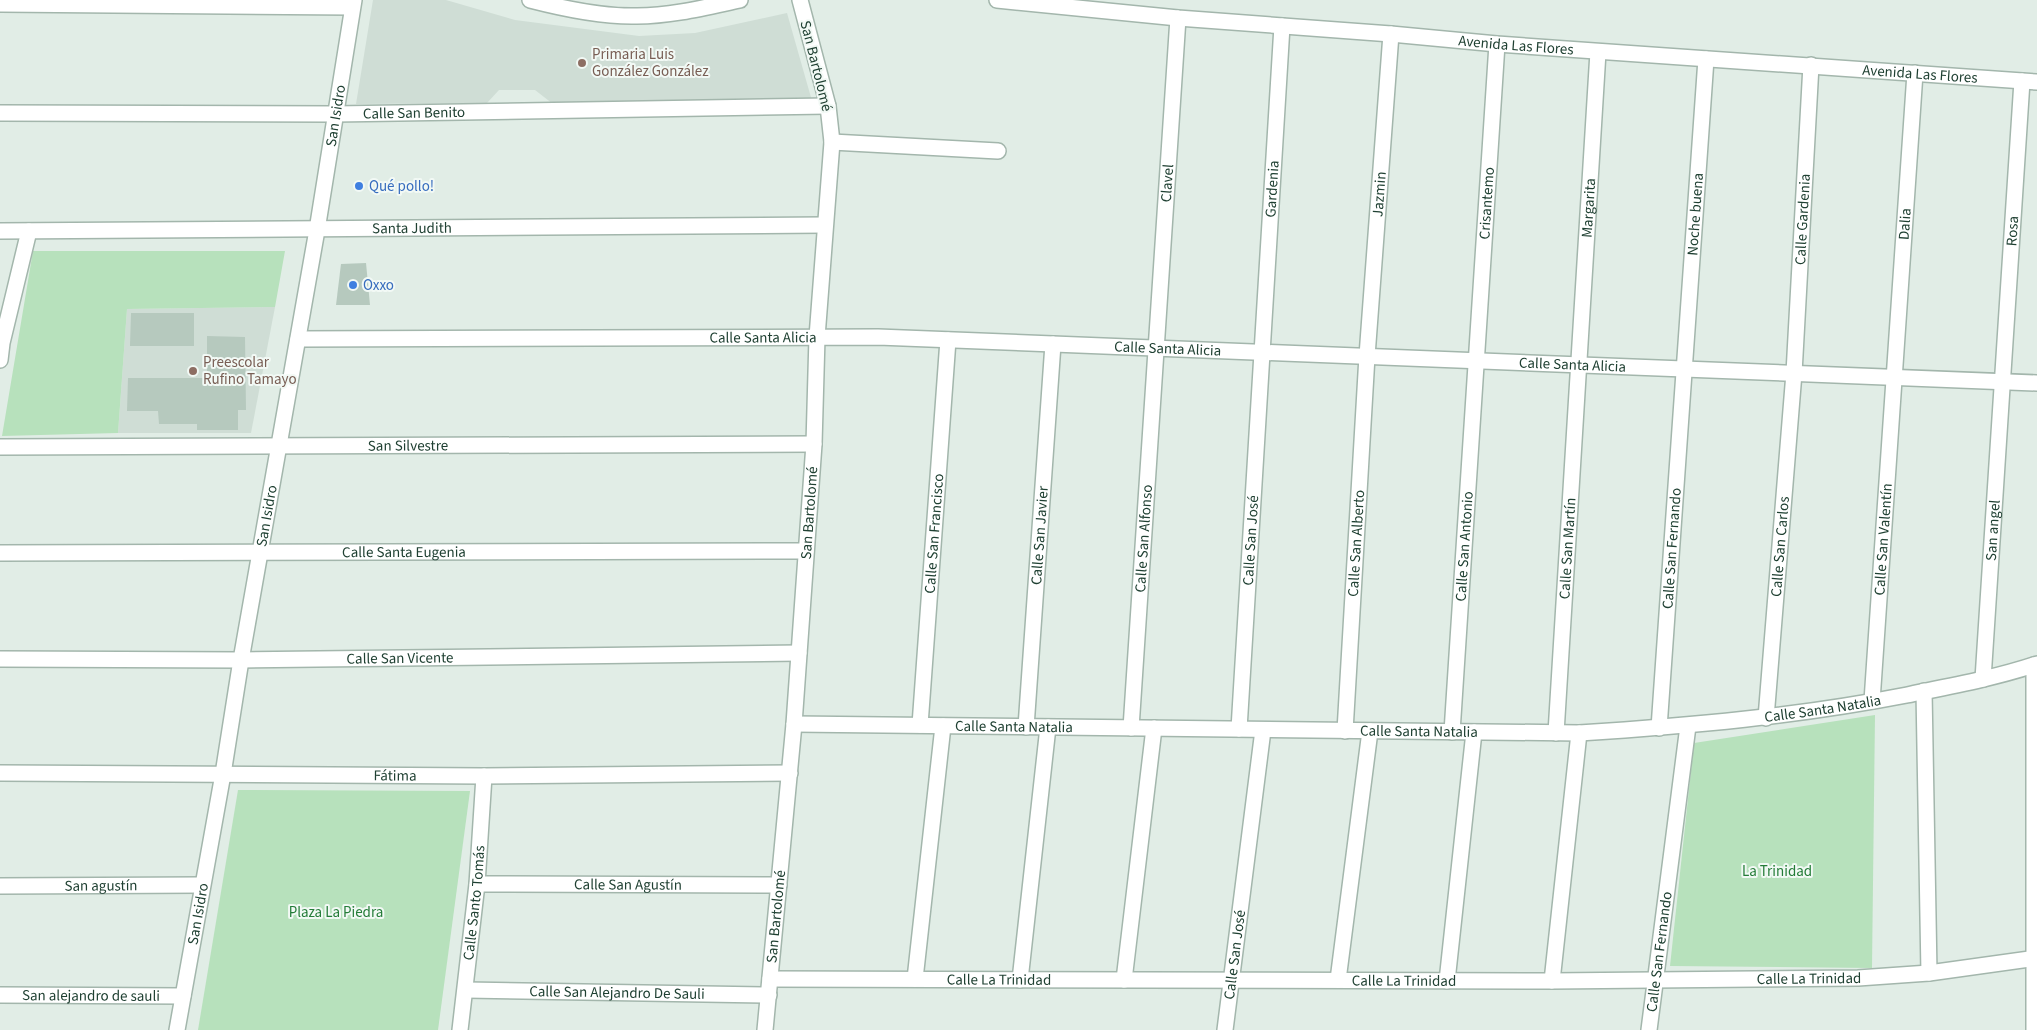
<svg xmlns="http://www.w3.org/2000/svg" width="2037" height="1030" font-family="'Source Sans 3',sans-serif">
  <rect width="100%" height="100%" fill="#e1ede6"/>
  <g fill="#cfddd5">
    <polygon points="373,0 446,0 515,20 639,36 695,33 787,13 812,101 553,104 535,90 499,90 487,103 356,104"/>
    <polygon points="275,307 251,433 118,433 127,309"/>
  </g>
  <g fill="#b7e1bc">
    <polygon points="33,251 285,251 275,307 127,309 118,433 2,436"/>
    <polygon points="1875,715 1872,968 1670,966 1694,743"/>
    <polygon points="238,790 470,791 438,1030 198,1030"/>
  </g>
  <g fill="#b6c9be">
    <polygon points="366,263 370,305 336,305 341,264"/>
    <polygon points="131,313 194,313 194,346 130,346"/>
    <polygon points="207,336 245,337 246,410 238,410 238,430 197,430 197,424 159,424 158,411 127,411 128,378 207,378"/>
  </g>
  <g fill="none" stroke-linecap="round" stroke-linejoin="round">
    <g stroke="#a3b6ac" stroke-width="18">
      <g id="street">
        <path d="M530,0C561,8 605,17 637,16C672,16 707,7 740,0"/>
        <path id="s1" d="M997,0L1178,18L1391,34L1497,44L2037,82"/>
        <polyline points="0,4 352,7"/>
        <path id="s2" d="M0,113L335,114L828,106"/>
        <polyline points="832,142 998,151"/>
        <path id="s3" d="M0,231L825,225"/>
        <path id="s4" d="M298,339L878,337L2037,383"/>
        <polyline points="0,360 2,343 29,231"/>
        <path id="s5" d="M0,447L814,444"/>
        <path id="s6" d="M0,553L806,551"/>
        <path id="s7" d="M0,659L241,660L799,653"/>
        <path id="s8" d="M1983,679L2022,81"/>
        <polyline points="1924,691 1929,973"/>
        <path id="s9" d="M1872,701L1915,73"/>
        <path id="s10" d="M1766,718L1794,373L1811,65"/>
        <path id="s11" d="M794,724L1579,733C1690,726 1799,716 1907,695C1951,686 1995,678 2037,664"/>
        <path id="s12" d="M920,725L948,340"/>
        <path id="s13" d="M1026,727L1053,344"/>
        <path id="s14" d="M1131,728L1178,18"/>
        <path id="s15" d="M1659,728L1706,59"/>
        <path id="s16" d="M1239,729L1282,26"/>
        <path id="s17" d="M1345,731L1367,356L1391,34"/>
        <path id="s18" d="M1452,732L1497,44"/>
        <path id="s19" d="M1556,733L1598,52"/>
        <path id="s20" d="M0,773L484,776L790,773"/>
        <path id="s21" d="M477,884L779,885"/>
        <path id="s22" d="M0,886L202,885"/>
        <path id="s23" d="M770,979L1552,981L1858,978L1929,973L2037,958"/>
        <polyline points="915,979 943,726"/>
        <polyline points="1020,980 1048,727"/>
        <polyline points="1124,980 1154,728"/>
        <polyline points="1338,980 1370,731"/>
        <polyline points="1447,981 1474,732"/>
        <polyline points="1552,981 1579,733"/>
        <path id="s24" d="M466,990L769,995"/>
        <path id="s25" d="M0,995L183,996"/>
        <path id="s26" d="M177,1030L223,774L241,660L317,230L354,0"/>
        <path id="s27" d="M460,1030L477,884L484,776"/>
        <path id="s28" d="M765,1030L794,724L814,444L817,337L832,142L828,106L800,0"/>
        <path id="s29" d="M1225,1030L1263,730"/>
        <path id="s30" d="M1649,1030L1688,726"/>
        <polyline points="2034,1030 2034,665"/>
      </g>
    </g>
    <use href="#street" stroke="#fff" stroke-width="15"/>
  </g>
  <g fill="#8d6e63" stroke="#f2f9f5" stroke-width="2">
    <circle cx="582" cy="63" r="5"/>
    <circle cx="193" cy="371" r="5"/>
  </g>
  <g fill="#3f7fe0" stroke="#f2f9f5" stroke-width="2">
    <circle cx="359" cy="186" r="5"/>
    <circle cx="353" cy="285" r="5"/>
  </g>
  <g text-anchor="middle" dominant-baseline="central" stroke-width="4" stroke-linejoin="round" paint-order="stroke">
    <g font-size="15" fill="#1f4032" stroke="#f2f9f5">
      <text stroke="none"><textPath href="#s1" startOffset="521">Avenida Las Flores</textPath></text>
      <text transform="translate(816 66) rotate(76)">San Bartolomé</text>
      <text stroke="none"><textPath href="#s1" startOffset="926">Avenida Las Flores</textPath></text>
      <text stroke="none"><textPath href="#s2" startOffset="414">Calle San Benito</textPath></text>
      <text stroke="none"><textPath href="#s26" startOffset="928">San Isidro</textPath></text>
      <text stroke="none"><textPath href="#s14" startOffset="546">Clavel</textPath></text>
      <text stroke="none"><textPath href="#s16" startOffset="541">Gardenia</textPath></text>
      <text stroke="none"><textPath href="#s17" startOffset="538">Jazmin</textPath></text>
      <text stroke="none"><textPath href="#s18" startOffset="530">Crisantemo</textPath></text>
      <text stroke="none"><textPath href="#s19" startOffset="526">Margarita</textPath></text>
      <text stroke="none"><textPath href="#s15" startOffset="515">Noche buena</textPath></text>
      <text stroke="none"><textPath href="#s10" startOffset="500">Calle Gardenia</textPath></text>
      <text stroke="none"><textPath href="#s9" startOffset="478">Dalia</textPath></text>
      <text stroke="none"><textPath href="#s3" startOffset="412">Santa Judith</textPath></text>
      <text stroke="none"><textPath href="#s8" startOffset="449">Rosa</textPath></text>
      <text stroke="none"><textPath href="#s4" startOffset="465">Calle Santa Alicia</textPath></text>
      <text stroke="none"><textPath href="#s4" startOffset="870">Calle Santa Alicia</textPath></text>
      <text stroke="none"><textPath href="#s4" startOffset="1275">Calle Santa Alicia</textPath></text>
      <text stroke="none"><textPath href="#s5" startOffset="408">San Silvestre</textPath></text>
      <text stroke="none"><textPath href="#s28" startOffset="519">San Bartolomé</textPath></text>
      <text stroke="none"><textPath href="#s26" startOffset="522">San Isidro</textPath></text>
      <text stroke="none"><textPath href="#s8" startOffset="149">San angel</textPath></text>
      <text stroke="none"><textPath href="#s12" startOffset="192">Calle San Francisco</textPath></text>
      <text stroke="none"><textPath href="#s13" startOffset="192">Calle San Javier</textPath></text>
      <text stroke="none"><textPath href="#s14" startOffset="190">Calle San Alfonso</textPath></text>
      <text stroke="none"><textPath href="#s9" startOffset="162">Calle San Valentín</textPath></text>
      <text stroke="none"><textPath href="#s16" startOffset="189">Calle San José</textPath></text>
      <text stroke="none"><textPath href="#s17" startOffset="188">Calle San Alberto</textPath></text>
      <text stroke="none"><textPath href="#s18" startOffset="186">Calle San Antonio</textPath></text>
      <text stroke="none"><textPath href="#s10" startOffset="172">Calle San Carlos</textPath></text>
      <text stroke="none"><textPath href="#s15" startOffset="180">Calle San Fernando</textPath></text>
      <text stroke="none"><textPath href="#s19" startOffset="185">Calle San Martín</textPath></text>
      <text stroke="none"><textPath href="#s6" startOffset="404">Calle Santa Eugenia</textPath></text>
      <text stroke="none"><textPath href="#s7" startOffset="400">Calle San Vicente</textPath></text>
      <text stroke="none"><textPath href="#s11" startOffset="1030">Calle Santa Natalia</textPath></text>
      <text stroke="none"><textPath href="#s11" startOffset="220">Calle Santa Natalia</textPath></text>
      <text stroke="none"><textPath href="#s11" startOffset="625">Calle Santa Natalia</textPath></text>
      <text stroke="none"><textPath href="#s20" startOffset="395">Fátima</textPath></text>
      <text stroke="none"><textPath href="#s21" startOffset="151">Calle San Agustín</textPath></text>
      <text stroke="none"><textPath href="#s22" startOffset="101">San agustín</textPath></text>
      <text stroke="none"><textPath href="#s27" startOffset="128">Calle Santo Tomás</textPath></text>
      <text stroke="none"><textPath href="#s26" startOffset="118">San Isidro</textPath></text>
      <text stroke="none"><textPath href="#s28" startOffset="114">San Bartolomé</textPath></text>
      <text stroke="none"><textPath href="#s30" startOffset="79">Calle San Fernando</textPath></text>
      <text stroke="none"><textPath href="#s29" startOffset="76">Calle San José</textPath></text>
      <text stroke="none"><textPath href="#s23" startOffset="1039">Calle La Trinidad</textPath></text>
      <text stroke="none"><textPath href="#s23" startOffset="229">Calle La Trinidad</textPath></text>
      <text stroke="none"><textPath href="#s23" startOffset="634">Calle La Trinidad</textPath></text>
      <text stroke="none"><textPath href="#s24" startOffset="151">Calle San Alejandro De Sauli</textPath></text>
      <text stroke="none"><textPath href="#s25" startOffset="91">San alejandro de sauli</textPath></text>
    </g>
    <g font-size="15" fill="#785e54" stroke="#f2f9f5" text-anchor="start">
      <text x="592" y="54">Primaria Luis<tspan x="592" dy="17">González González</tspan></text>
      <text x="203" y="362">Preescolar<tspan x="203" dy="17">Rufino Tamayo</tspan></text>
    </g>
    <g font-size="15" fill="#366cbe" stroke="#f2f9f5" text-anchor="start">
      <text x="369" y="186">Qué pollo!</text>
      <text x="363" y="285">Oxxo</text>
    </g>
    <g font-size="15" fill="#247c38" stroke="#f2f9f5">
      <text x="1777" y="871">La Trinidad</text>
      <text x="336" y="912">Plaza La Piedra</text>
    </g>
  </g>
</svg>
